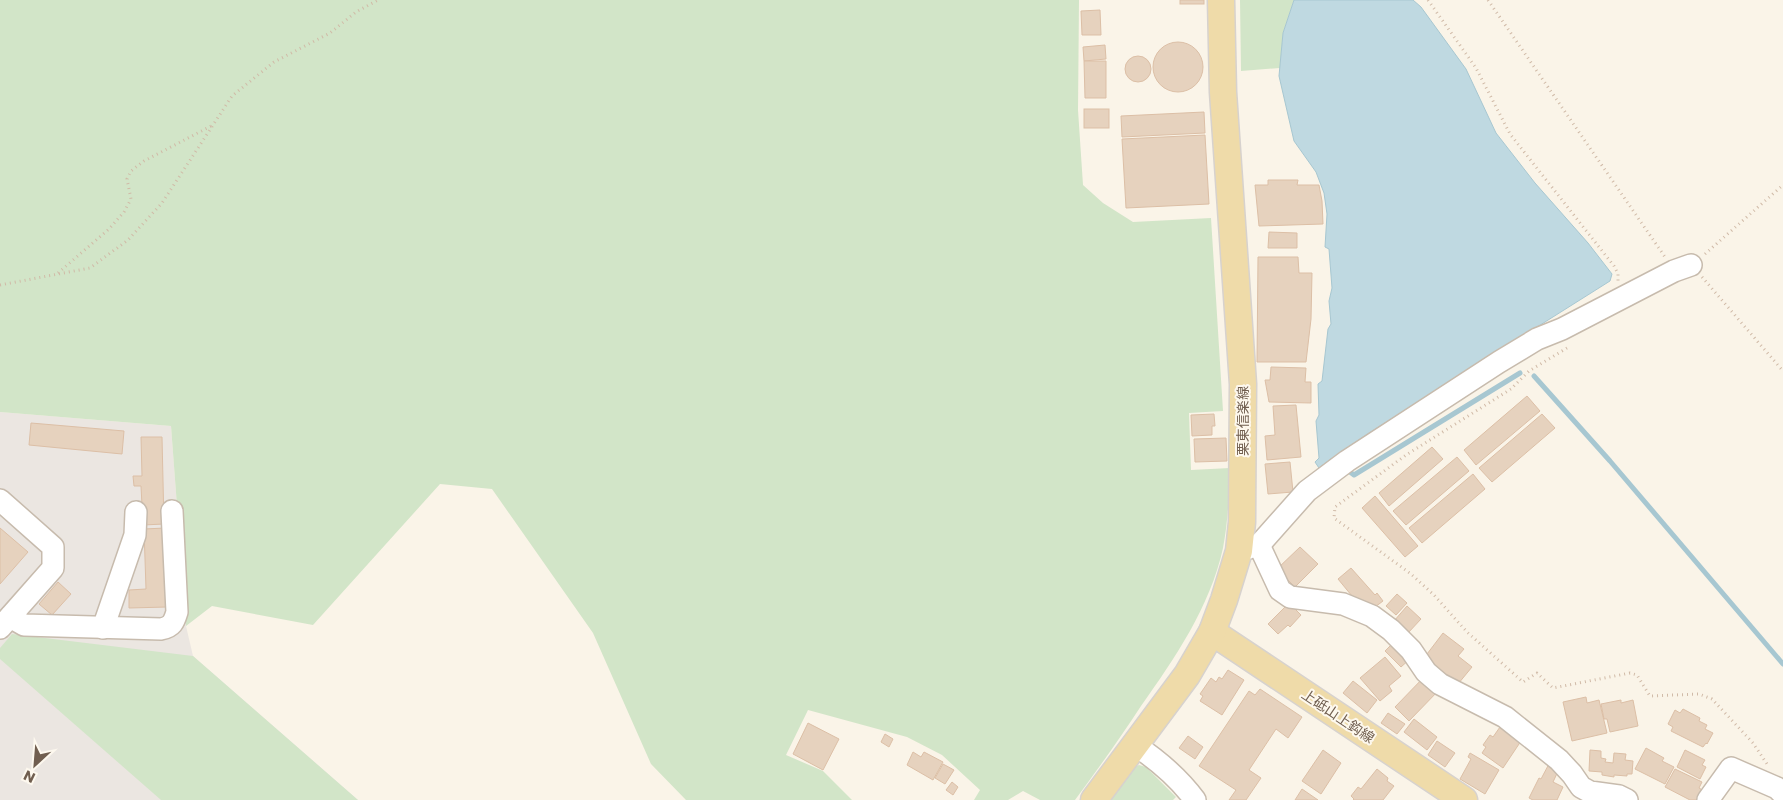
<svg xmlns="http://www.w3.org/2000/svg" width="1783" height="800" font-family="Poppins,'Noto Sans JP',sans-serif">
  <rect width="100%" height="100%" fill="#faf4e8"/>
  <polygon fill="#ebe6e1" points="0,412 171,426 186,626 193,656 358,800 0,800"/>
  <g fill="#d2e5c8">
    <path d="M0,0H1079L1078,110L1083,185L1103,203L1133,222L1211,218L1223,411L1189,413L1191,470L1230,468C1229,495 1228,522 1223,548C1210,607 1175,658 1141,706C1120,738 1098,769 1075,800H1040L1023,791L1008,800H974L980,790L942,755L907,737L808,710L786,755L823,771L852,800H686L651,764L593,633L492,489L440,484L313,625L212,606L186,626L171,426L0,412Z"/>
    <polygon points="1240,0 1294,0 1283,33 1280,68 1241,71"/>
    <polygon points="12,634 193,656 358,800 161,800 0,659 0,648"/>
    <polygon points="1139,765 1146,767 1176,797 1173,800 1106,800 1129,770"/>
  </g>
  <polygon fill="#bfd9e1" stroke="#a7c7d1" points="1294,0 1413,0 1421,7 1466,69 1496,133 1535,183 1588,243 1612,274 1610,281 1369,433 1338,454 1336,462 1332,458 1319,468 1315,462 1319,458 1316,421 1319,415 1318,384 1322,381 1328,329 1331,324 1329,301 1332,288 1329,249 1325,247 1327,214 1324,193 1316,172 1294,141 1279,76 1283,33"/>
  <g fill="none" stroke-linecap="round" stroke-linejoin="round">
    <g stroke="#a7c7d1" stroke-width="5">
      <polyline points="1534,376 1610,461 1783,664"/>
      <polyline points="1346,469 1354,475 1520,373"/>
    </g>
  </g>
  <g fill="#e6d2be" stroke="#dcbfa6">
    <rect x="1180" y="0" width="24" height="4"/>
    <polygon points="1100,10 1101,35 1082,35 1081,11"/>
    <circle cx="1178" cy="67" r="25"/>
    <polygon points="1105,45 1106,59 1084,61 1083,47"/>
    <circle cx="1138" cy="69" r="13"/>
    <polygon points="1084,61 1106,61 1106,98 1085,98"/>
    <rect x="1084" y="109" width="25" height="19"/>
    <polygon points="1204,112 1205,133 1122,137 1121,116"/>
    <polygon points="1205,135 1209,204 1126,208 1122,139"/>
    <polygon points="1268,180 1298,180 1297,185 1319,185 1322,201 1323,224 1259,226 1255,185 1268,185"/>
    <polygon points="1269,232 1297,233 1297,248 1268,248"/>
    <polygon points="1258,257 1298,257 1299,273 1312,273 1311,319 1306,362 1257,362"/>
    <polygon points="1271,367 1306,368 1305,382 1311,382 1311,403 1269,402 1265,380 1270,380"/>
    <polygon points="1527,396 1540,411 1476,465 1464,450"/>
    <polygon points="1296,405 1301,457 1267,460 1265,436 1275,435 1273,406"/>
    <polygon points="1214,414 1215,426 1212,426 1212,435 1192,436 1191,415"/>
    <polygon points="1542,414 1555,428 1492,482 1479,468"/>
    <polygon points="31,423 124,431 122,454 29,445"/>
    <polygon points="141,437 162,437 164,524 143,525 141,486 134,486 133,476 142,476"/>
    <polygon points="1226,438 1227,461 1195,462 1194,439"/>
    <polygon points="1432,447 1443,459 1389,506 1379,493"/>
    <polygon points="1457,457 1469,471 1406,525 1393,511"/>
    <polygon points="1290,462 1293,492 1268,494 1265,464"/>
    <polygon points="1473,474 1485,489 1422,543 1409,528"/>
    <polygon points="1375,496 1418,546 1405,557 1362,508"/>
    <polygon points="0,528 28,552 0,584"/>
    <polygon points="165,528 167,607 129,608 129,590 146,589 144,529"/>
    <polygon points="1300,547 1318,564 1295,587 1277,569"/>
    <polygon points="1351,568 1375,595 1377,593 1383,601 1371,610 1361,607 1338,579"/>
    <polygon points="58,582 71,594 52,615 39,604"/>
    <polygon points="1397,594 1407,603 1396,615 1386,606"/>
    <polygon points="1289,603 1301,615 1290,627 1288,625 1278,634 1268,624"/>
    <polygon points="1407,606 1421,619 1408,633 1394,621"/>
    <polygon points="1443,633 1464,649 1458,656 1472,667 1458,684 1424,658"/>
    <polygon points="1395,641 1411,658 1401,667 1385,651"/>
    <polygon points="1385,657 1401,676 1389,686 1392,691 1380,701 1360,678"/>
    <polygon points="1228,670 1244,680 1222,715 1200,701 1203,696 1200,694 1211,678 1216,682 1219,677 1222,679"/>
    <polygon points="1426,675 1440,689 1409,721 1395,707"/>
    <polygon points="1353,681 1377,700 1367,713 1343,693"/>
    <polygon points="1260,689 1302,717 1288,738 1276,729 1249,770 1261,778 1246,800 1229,800 1236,790 1199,766 1249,691 1255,695"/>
    <polygon points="1586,697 1587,703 1599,700 1607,733 1572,741 1563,702"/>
    <polygon points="1621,700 1621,703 1633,700 1638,726 1610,732 1607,719 1604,719 1601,704"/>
    <polygon points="1683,709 1700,718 1699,721 1707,725 1705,729 1713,733 1707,744 1706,743 1703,747 1671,731 1673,727 1668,724 1675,710 1680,713"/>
    <polygon points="1388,713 1405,724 1397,734 1381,723"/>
    <polygon points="1414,719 1437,737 1427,750 1404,732"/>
    <polygon points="808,723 839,739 823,770 793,754"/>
    <polygon points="1500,727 1521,741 1503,768 1482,753 1486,747 1483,745 1490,735 1493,737"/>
    <polygon points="885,734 893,739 889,747 881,742"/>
    <polygon points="1188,736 1203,747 1195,759 1179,748"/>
    <polygon points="1437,741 1455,753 1445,767 1428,755"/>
    <polygon points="1646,748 1664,758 1662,761 1674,767 1665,784 1635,769"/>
    <polygon points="1323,750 1341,763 1321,794 1302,781"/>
    <polygon points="1590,750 1601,751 1601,758 1606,759 1605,762 1613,763 1614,753 1626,754 1625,760 1633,761 1632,774 1627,774 1627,776 1614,775 1614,777 1602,775 1602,772 1589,771"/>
    <polygon points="1685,750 1705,760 1702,765 1706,767 1700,779 1677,767"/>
    <polygon points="913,752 921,757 924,752 943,762 933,780 907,765"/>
    <polygon points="1470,753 1499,770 1485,794 1460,779 1471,759 1468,757"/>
    <polygon points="1550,762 1560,767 1553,782 1563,787 1557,800 1533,800 1529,798 1539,778 1541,779"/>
    <polygon points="943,764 954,770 945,784 935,778"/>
    <polygon points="1377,769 1388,778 1387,781 1394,786 1383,800 1353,800 1354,799 1351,796 1358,787 1361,789"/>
    <polygon points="1675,769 1702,782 1699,788 1704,791 1699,800 1690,800 1665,787"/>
    <polygon points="952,782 958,787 953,795 946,790"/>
    <polygon points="1302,789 1318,800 1295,800"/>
  </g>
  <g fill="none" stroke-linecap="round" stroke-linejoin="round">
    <g stroke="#c7bbad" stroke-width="24">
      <g id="minor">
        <polyline points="0,500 53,547 53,568 0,628"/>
        <polyline points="1259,545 1280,590 1290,597 1343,604 1372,616 1391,630 1411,650 1426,672 1440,684 1505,717 1559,760 1572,774 1581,787 1590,792 1619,796 1627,800"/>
        <polyline points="1239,551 1259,545 1307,491 1347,461 1499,362 1537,339 1562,329 1674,271 1691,265"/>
        <path d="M10,617L24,625L161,629C172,627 174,622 177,612L172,511"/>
        <polyline points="103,628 135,535 136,512"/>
        <path d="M1135,745C1159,761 1178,777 1195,800"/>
        <polyline points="1708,800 1731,768 1777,788 1783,794"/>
      </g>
    </g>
    <g stroke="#d7d2ce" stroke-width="29">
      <g id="major">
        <polyline points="1212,632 1464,800"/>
        <polyline points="1094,800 1187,675 1212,632 1224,600 1239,551 1242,522 1243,384 1223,92 1221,0"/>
      </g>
    </g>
    <g stroke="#d0baa7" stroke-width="3" stroke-dasharray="1 4" stroke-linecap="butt">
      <polyline points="1428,0 1476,68 1510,134 1614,266 1618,274 1618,281"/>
      <polyline points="1488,0 1665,257"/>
      <polyline points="1705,254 1783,185"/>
      <polyline points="58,273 109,229 124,212 131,199 127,179 131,171 144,161 213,125"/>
      <polyline points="1702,277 1783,371"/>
      <polyline points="0,285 90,268 128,240 162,203 232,96 274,62 330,33 356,12 378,0"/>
      <polyline points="1567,348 1529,371 1511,389 1406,455 1335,507 1334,518 1411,574 1434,595 1467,632 1523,682 1537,673 1553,688 1630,673 1637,675 1650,696 1699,694 1712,699 1753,743 1767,764"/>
    </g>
    <use href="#minor" stroke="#fff" stroke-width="21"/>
    <use href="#major" stroke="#efdba9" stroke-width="26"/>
  </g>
  <g text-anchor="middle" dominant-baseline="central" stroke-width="4" stroke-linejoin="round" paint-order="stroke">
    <g font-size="14" fill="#705e4f" stroke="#fdf8ee">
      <text transform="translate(1243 421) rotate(-90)">栗東信楽線</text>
      <text transform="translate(1338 716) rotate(34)">上砥山上鈎線</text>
    </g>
  </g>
  <g transform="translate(35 765) rotate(206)" stroke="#fdf8ee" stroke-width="4" paint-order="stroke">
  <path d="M0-4L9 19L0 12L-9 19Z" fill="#705e4f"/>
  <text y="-8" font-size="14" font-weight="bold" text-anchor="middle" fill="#705e4f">N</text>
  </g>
</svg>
